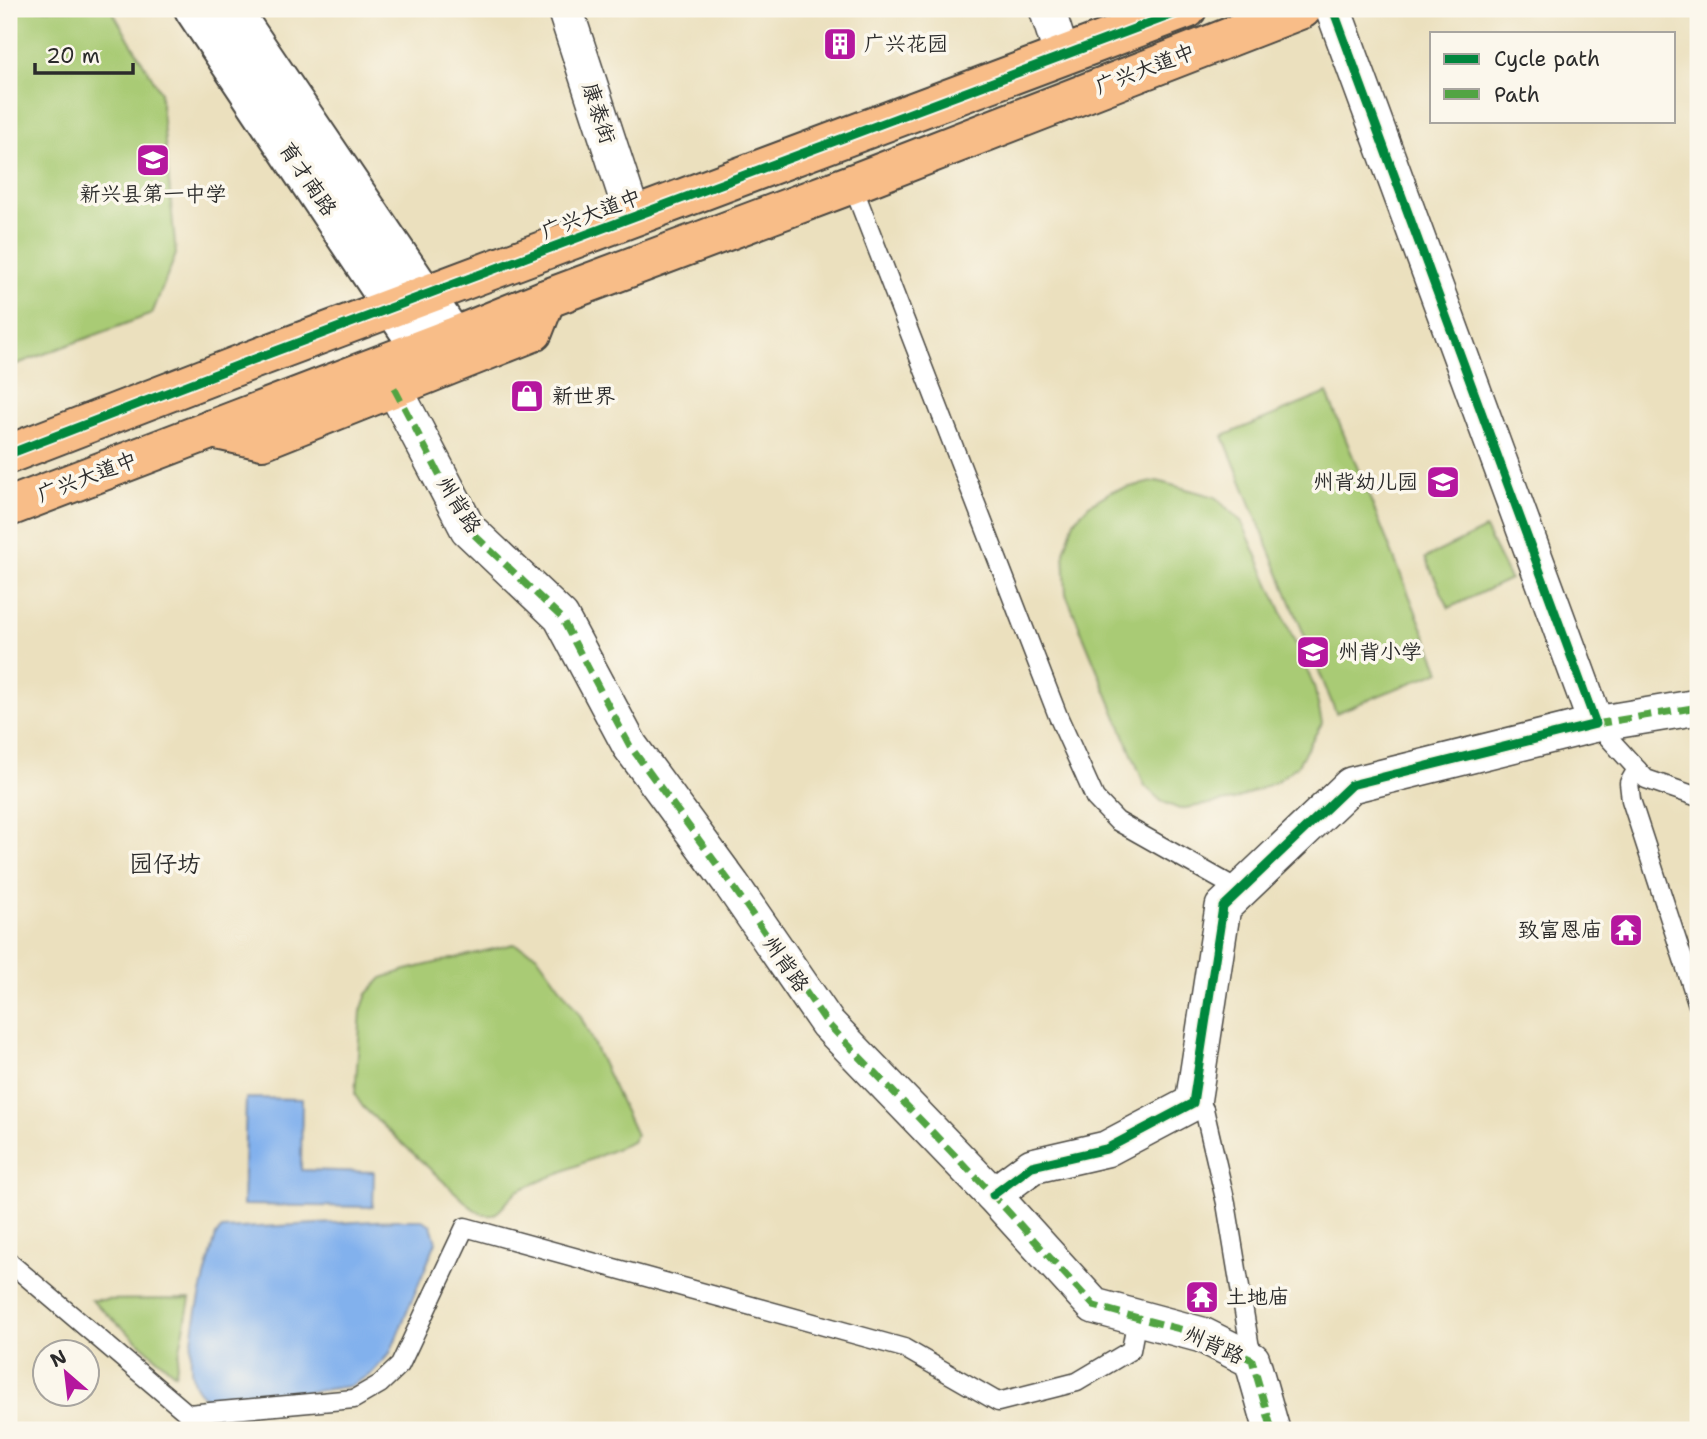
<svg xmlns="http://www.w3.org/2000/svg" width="1707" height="1439" font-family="'Shantell Sans','LXGW WenKai TC',sans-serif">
  <rect width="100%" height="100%" fill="#fbf7ec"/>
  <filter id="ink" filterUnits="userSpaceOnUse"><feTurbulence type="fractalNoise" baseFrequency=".0143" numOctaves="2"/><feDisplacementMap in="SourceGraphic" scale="14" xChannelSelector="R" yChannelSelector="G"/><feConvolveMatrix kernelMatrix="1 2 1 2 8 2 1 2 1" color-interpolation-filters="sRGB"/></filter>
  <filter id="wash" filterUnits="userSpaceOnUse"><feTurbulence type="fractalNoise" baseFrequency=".00686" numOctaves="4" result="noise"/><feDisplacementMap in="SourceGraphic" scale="28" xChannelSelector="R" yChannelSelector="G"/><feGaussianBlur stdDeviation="1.57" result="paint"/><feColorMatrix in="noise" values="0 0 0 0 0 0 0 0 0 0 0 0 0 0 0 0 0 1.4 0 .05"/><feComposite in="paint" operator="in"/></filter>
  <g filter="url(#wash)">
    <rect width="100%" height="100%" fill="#ebe0be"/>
    <g fill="#a9cb74" stroke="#6a7b50" stroke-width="2">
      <polygon points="9,9 111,9 160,91 176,254 152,314 9,367"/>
      <polygon points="1327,393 1440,671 1336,713 1223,436"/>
      <polygon points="1157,481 1215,497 1242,522 1314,686 1322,723 1297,766 1276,782 1234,800 1179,809 1161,801 1145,786 1066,594 1064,552 1074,521 1089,505 1112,491"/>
      <polygon points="1485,529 1510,579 1449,608 1425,558"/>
      <path d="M514,944L536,954L580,1015L636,1135L632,1142L517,1191C500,1207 497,1227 471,1207L363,1107L355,1095L361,1011L367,994L382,978L406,970Z"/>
      <polygon points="190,1299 175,1374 91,1300"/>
    </g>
    <g fill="#82b1ed" stroke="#566e8c" stroke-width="2">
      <polygon points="246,1098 302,1099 301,1170 374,1172 373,1207 243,1205"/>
      <path d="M395,1220H422L431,1225L436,1242L390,1353L371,1374L350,1386L223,1404C211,1401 202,1397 196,1387C179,1359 208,1267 216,1235L222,1229Z"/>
    </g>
  </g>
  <g filter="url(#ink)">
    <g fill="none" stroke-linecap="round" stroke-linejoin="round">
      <g stroke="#484641" stroke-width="21">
        <g id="service">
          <polyline points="852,184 1058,716 1095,798 1117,821 1241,891"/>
          <polyline points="1596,724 1646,779 1698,797"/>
          <polyline points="1637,769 1629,783 1631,800 1698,1005"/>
          <polyline points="1193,1103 1204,1109 1226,1203 1252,1360"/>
          <polyline points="9,1262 188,1414 354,1399 380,1384 400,1365 465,1227 904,1348 998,1402 1077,1382 1131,1350 1137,1318"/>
        </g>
      </g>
      <g stroke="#484641" stroke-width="38">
        <g id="minor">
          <polyline points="565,9 633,217"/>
          <polyline points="1047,9 1062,56"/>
          <polyline points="394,388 468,529 561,617 630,746 732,885 827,1023 993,1195 1094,1306 1202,1335 1252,1360 1272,1430"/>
          <polyline points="1596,724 1698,707"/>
          <polyline points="993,1195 1032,1166 1106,1149 1193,1103 1223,907 1351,785 1596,724 1333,9"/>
        </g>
      </g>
      <g stroke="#484641" stroke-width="42">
        <g id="tertiary">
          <polyline points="194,9 421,349"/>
          <polyline points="231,9 453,337"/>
        </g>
      </g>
      <g stroke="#484641" stroke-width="42">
        <polyline id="primary" points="212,429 262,440 533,332 546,299"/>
      </g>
      <g stroke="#484641" stroke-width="42">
        <g id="trunk">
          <polyline points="9,454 252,360 1187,9"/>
          <polyline points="9,507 453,337 546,299 852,184 1302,9"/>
        </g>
      </g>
      <use href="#service" stroke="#fff" stroke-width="18"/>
      <use href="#minor" stroke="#fff" stroke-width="35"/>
      <use href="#tertiary" stroke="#fff" stroke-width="38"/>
      <use href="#primary" stroke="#f8bd88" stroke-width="38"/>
      <use href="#trunk" stroke="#f8bd88" stroke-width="38"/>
      <g stroke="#51a443" stroke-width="7" stroke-dasharray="14 7" stroke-linecap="butt">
        <polyline points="394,388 468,529 561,617 630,746 732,885 827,1023 993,1195 1094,1306 1202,1335 1252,1360 1272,1430"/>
        <polyline points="1596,724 1698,707"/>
      </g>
      <g stroke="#fbf7ec" stroke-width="13">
        <g id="cycleway">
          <polyline points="9,454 252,360 1187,9"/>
          <polyline points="993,1195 1032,1166 1106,1149 1193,1103 1223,907 1351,785 1596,724 1333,9"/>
        </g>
      </g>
      <use href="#cycleway" stroke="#00873e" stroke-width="9"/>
    </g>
  </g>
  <defs>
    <g id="building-square" transform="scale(1.75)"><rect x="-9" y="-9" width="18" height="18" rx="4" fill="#b5179e" stroke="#fbf7ec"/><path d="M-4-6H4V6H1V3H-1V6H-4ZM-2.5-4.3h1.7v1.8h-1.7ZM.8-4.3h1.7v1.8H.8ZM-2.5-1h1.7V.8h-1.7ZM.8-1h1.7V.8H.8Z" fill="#fff"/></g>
    <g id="school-square" transform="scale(1.75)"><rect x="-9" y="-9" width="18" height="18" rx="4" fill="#b5179e" stroke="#fbf7ec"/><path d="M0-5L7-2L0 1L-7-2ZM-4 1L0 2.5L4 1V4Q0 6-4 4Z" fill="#fff"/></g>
    <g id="shop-square" transform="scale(1.75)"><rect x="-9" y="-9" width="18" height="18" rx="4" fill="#b5179e" stroke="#fbf7ec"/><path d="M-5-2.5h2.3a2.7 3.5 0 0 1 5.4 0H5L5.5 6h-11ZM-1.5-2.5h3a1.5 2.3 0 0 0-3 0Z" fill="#fff"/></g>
    <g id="temple-square" transform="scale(1.75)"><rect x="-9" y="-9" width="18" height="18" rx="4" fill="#b5179e" stroke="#fbf7ec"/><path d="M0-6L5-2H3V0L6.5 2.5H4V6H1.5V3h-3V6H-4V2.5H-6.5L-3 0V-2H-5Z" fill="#fff"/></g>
  </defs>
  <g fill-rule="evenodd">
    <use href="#building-square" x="840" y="44"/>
    <use href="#school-square" x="153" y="160"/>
    <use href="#shop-square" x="527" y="396"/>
    <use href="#school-square" x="1443" y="482"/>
    <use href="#school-square" x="1313" y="652"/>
    <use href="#temple-square" x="1626" y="930"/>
    <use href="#temple-square" x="1202" y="1297"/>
  </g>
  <g text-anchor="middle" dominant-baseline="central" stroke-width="7" stroke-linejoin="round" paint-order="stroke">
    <g font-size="21" fill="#2b2b2b" stroke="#fbf7ec" text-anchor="start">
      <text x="864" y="44">广兴花园</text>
      <text x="153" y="194" text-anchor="middle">新兴县第一中学</text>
      <text x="552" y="396">新世界</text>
      <text x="1418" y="482" text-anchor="end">州背幼儿园</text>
      <text x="1338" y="652">州背小学</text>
      <text x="1602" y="930" text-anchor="end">致富恩庙</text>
      <text x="1226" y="1297">土地庙</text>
    </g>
    <g font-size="21" fill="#2b2b2b" stroke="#fbf7ec">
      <text transform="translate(1145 69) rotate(-21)">广兴大道中</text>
      <text transform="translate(599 113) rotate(72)">康泰街</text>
      <text transform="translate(308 179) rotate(56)">育才南路</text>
      <text transform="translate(591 214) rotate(-21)">广兴大道中</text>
      <text transform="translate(87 477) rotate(-21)">广兴大道中</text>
      <text transform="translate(459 505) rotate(58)">州背路</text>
      <text transform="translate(786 964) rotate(55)">州背路</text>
      <text transform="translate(1214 1345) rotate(24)">州背路</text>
    </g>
    <g font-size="24" fill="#2b2b2b" stroke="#fbf7ec">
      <text x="165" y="864">园仔坊</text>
    </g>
  </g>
  <rect width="1707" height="1439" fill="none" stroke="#fbf7ec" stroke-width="35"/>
  <rect x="1430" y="32" width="245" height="91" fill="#fbf7ec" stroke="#a8a59f" stroke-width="2"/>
  <rect x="1444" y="54" width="35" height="10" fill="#00873e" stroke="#a8a59f" stroke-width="2"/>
  <text x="1494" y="66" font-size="21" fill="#2b2b2b">Cycle path</text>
  <rect x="1444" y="89" width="35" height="10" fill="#51a443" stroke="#a8a59f" stroke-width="2"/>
  <text x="1494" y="102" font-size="21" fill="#2b2b2b">Path</text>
  <g transform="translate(66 1373) rotate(332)"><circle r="33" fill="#fbf7ec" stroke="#a8a59f" stroke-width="2"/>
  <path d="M0-5L12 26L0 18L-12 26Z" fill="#b5179e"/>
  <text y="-10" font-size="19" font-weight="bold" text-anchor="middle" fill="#2b2b2b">N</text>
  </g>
  <path d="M35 63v10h98v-10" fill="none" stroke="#2b2b2b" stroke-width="3.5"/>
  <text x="46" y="63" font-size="21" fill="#2b2b2b" stroke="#fbf7ec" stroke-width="5" paint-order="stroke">20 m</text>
</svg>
